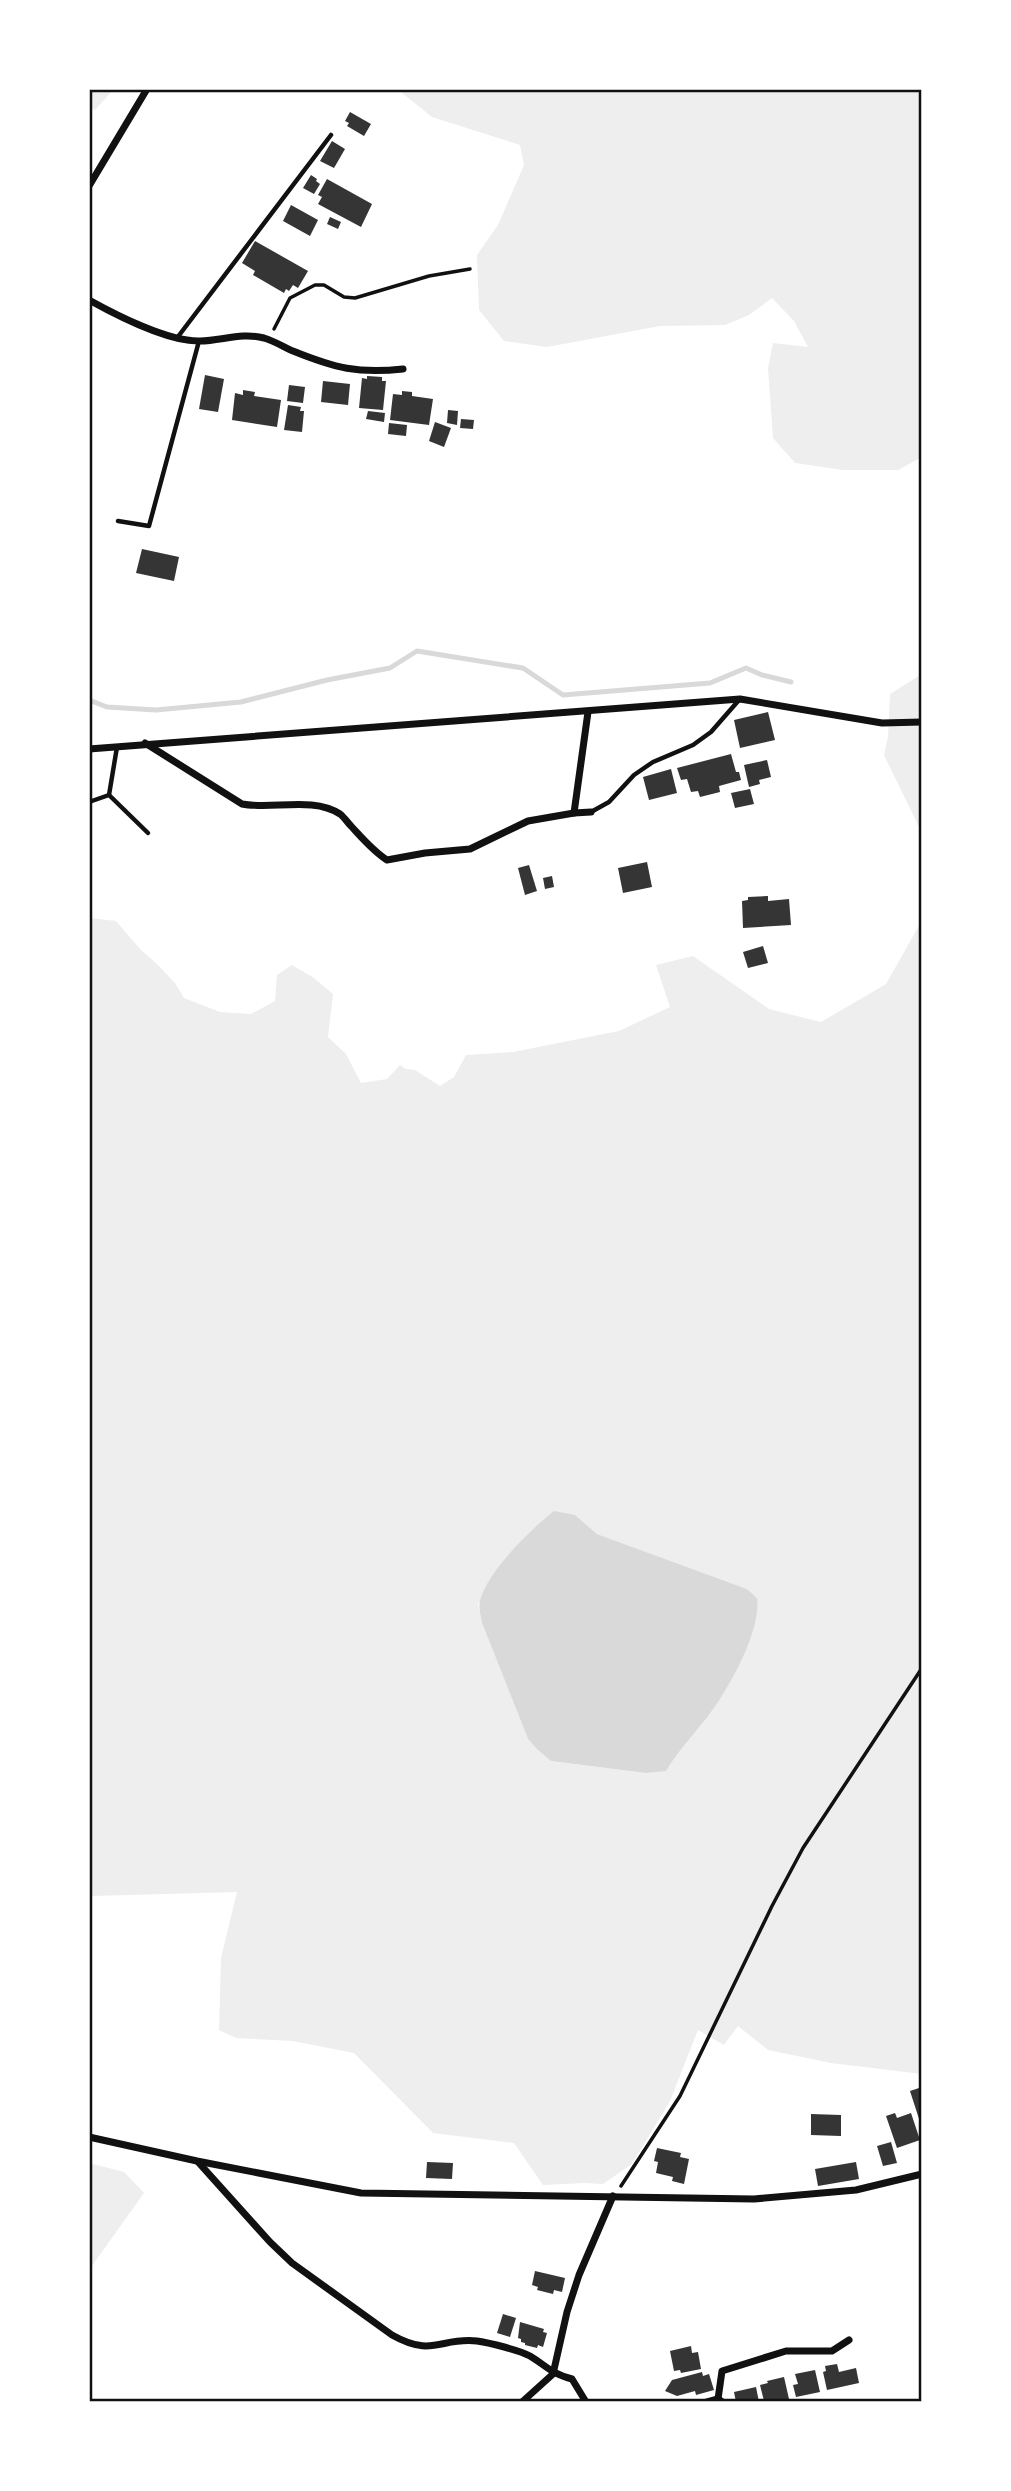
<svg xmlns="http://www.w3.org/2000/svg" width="1011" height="2491" font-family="'Golos Text',sans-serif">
  <rect width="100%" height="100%" fill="#fff"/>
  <g fill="#eee" fill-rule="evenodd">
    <polygon points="89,89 114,89 95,110 89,108"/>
    <polygon points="397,89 922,89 922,457 898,470 843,470 795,463 773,438 768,368 773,343 808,347 794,321 772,298 749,315 725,325 660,326 547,347 504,341 479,310 477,255 498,225 524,165 520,145 432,117"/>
    <polygon points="922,674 922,833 884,755 888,737 890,694"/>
    <path d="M922,905V2074L831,2063L768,2050L738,2026L724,2045L698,2030L670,2101L632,2164L603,2184L585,2183L543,2185L514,2143L433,2133L354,2053L293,2041L236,2038L219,2030L221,1958L237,1892L92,1896L89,1893V918L116,921L141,950L157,964L175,983L184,998L220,1012L251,1014L275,1001L277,975L292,965L314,978L333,994L328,1037L346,1054L361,1083L387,1079L400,1065L406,1069L415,1070L440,1086L454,1077L466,1055L513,1052L619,1031L670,1007L656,965L693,956L769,1009L821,1022L886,984L921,922ZM575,1515L597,1534L747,1589L757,1598L679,1749L666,1770L646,1773L551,1761L528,1739L482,1623L478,1604Z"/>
    <polygon points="89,2163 124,2172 144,2193 89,2270"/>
  </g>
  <path fill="#d9d9d9" d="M554,1511L575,1515L597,1534L747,1589L757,1598C761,1628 735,1676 718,1702C702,1726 681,1746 666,1771L646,1773L551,1761L537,1749L528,1739L482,1623C481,1616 478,1608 480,1601C487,1572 530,1530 554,1511Z"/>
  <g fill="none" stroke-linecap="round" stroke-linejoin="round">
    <polyline stroke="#d9d9d9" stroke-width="5" points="89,700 107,707 156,710 241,702 327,680 390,668 417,651 523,668 563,695 710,683 746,668 762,675 791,682"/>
  </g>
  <g fill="#353535">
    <polygon points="350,112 371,124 364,136 347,126 349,123 345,121"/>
    <polygon points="332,141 345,149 334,168 320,161"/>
    <polygon points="311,175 317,179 316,181 320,184 314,194 303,188"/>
    <polygon points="327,179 372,204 361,227 318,204 322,197 318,195"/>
    <polygon points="291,205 318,220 310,236 283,221"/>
    <polygon points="330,217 341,222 338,229 327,224"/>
    <polygon points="255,241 308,271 298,288 293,285 289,291 286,289 284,293 253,275 255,271 242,263"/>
    <polygon points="205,375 224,379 218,412 199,409"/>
    <polygon points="367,376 382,377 382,381 386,381 383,410 359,408 362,378 367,379"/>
    <polygon points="323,381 350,384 348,405 321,402"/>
    <polygon points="289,385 305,387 303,403 287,401"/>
    <polygon points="243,390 255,392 254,396 281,400 277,427 232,420 235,393 243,395"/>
    <polygon points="402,391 412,392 412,396 433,399 429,425 390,420 393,394 402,395"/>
    <polygon points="288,405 301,407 300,411 304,411 302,432 284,430"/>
    <polygon points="448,410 458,411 457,425 447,423"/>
    <polygon points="368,411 385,413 384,422 366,419"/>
    <polygon points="461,419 474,420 473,429 460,428"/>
    <polygon points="435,422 451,428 444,447 429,441"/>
    <polygon points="389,423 407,425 406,436 388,434"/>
    <polygon points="142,549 179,557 174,581 136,573"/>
    <polygon points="768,712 775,740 740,748 734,720"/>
    <polygon points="731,754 736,772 739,772 741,780 719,786 720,792 700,797 698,791 691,792 687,779 681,780 677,768"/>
    <polygon points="767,760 771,777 759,780 760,784 749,787 744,765"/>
    <polygon points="671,769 677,793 649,800 643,777"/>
    <polygon points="750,789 754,804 735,808 731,793"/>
    <polygon points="647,862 652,887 623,893 618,868"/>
    <polygon points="529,865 537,891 525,895 518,868"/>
    <polygon points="552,876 554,887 545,889 543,878"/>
    <polygon points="768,896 768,901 789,899 791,925 743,928 742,901 748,900 748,897"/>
    <polygon points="763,946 768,963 748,968 743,952"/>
    <polygon points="922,2087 922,2125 921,2125 910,2091"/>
    <polygon points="895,2113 897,2118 911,2113 920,2140 897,2148 886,2116"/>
    <polygon points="811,2114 841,2115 841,2136 811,2135"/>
    <polygon points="891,2142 897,2163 883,2166 877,2146"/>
    <polygon points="657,2148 681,2153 680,2157 689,2159 684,2184 672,2181 673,2177 656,2173 658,2162 654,2161"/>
    <polygon points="427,2162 453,2163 452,2179 426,2178"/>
    <polygon points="856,2162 859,2179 818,2186 815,2169"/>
    <polygon points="535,2271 565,2278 562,2292 554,2290 553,2294 537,2290 538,2287 532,2285"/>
    <polygon points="503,2314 516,2318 510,2337 497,2333"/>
    <polygon points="520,2322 544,2329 543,2332 547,2333 543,2347 538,2345 537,2348 525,2345 525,2343 521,2342 521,2339 518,2338"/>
    <polygon points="691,2346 692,2353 698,2352 701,2369 681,2373 680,2370 674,2371 670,2351"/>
    <polygon points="837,2364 839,2372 856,2368 859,2383 827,2390 823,2372 826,2371 825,2366"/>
    <polygon points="815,2370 820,2392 796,2397 793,2385 798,2384 795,2374"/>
    <polygon points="702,2372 703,2376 709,2374 714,2390 696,2395 695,2391 677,2396 665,2391 672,2380"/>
    <polygon points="784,2377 789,2399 764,2401 760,2385 768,2383 767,2381"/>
    <polygon points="756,2387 759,2402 736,2402 734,2392"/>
  </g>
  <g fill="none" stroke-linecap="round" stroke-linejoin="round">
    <g stroke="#111" stroke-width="3.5">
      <polyline points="274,329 290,298 315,285 324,285 344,297 355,298 429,276 470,269"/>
      <polyline points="621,2186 680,2096 772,1906 803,1848 922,1668"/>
    </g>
    <g stroke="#111" stroke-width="4.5">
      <polyline points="177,338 331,135"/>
      <polyline points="118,521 149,526 199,341"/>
      <polyline points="109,795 148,833"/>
      <polyline points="89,802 109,795 117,747"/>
      <polyline points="591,812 609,802 634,775 653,762 693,745 711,732 739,700"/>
    </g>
    <g stroke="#111" stroke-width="7">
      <polyline points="89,186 147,89"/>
      <path d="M89,300C116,315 169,342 200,341C221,341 242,332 264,338C274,341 284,347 293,351C335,368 358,374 403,369"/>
      <path d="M145,743L242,804C271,810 313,796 340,814C344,817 348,823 351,826C363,839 373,851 387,860L425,853L470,849L528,821L574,813L588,712"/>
      <polyline points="89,749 740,699 882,723 922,722"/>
      <polyline points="574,813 591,812"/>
      <polyline points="89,2137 197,2161 361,2193 754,2199 856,2190 922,2174"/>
      <path d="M199,2163L270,2242L292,2263L392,2335C433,2358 440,2337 477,2341C490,2343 519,2350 530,2356C548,2367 550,2373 572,2379L586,2402"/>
      <polyline points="718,2399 722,2371 786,2351 832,2351 849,2340"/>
      <polyline points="522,2402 553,2374 567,2312 579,2275 613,2196"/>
      <polyline points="707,2402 718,2399 721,2401"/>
    </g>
  </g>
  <rect width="1011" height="2491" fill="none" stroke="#ffffff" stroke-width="182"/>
  <rect x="91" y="91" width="829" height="2309" fill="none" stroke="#111" stroke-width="2.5"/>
</svg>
